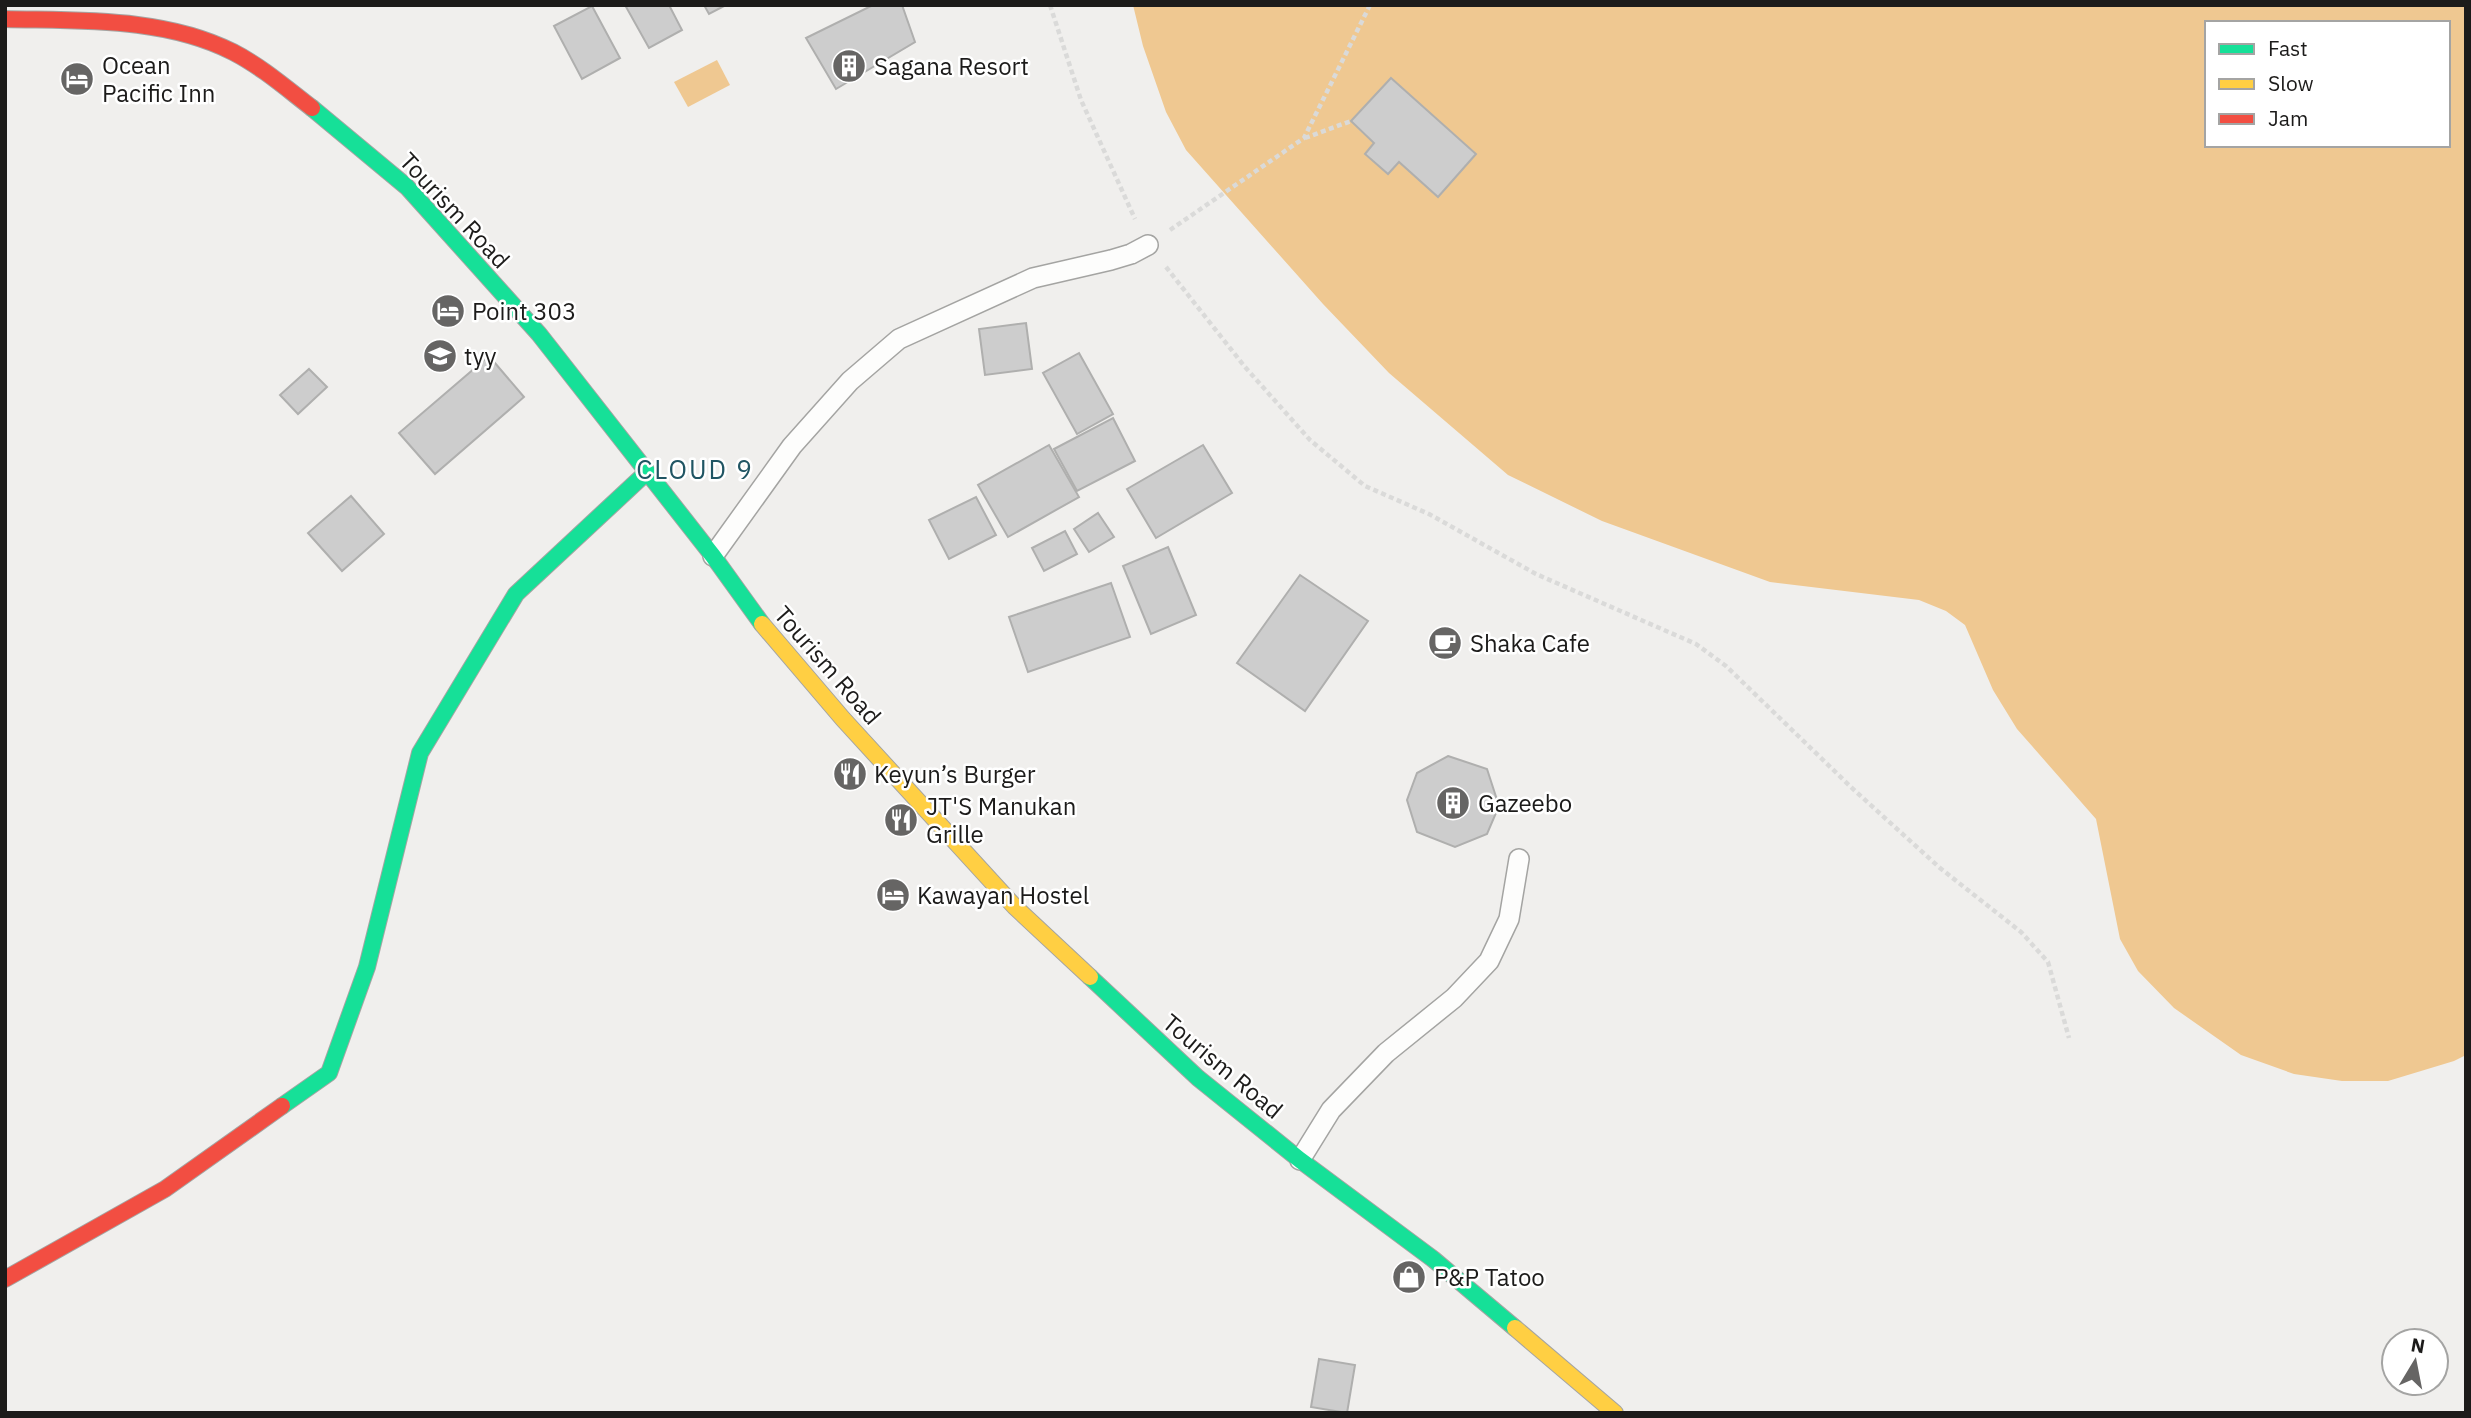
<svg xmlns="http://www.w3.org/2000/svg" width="2471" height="1418" font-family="'IBM Plex Sans',sans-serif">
  <rect width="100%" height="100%" fill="#f0efed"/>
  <g fill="#efc891" fill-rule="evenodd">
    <path d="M1133,5H2466V1055L2454,1061L2388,1081H2342L2294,1074L2241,1055L2174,1008L2138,971L2120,939L2096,819L2017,729L1993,690L1965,625L1946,611L1919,600L1770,582L1602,521L1508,475L1389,373L1323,304L1186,150L1166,112L1143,46ZM2207,23H2448V145H2207Z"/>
    <polygon points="717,60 730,85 688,107 674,82"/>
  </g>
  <g fill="#cdcdcd" stroke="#afafae" stroke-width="2">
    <polygon points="625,5 669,5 682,30 649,48"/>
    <polygon points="704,5 726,5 709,14"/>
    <polygon points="873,5 902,5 915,42 836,89 806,38"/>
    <polygon points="592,6 620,58 582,79 554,26"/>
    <polygon points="1391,78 1476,154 1438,197 1399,162 1388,174 1365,154 1374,143 1351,121"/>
    <polygon points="1026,323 1032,369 985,375 979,329"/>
    <polygon points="1079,353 1113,414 1077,434 1043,373"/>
    <polygon points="489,356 524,397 435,474 399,433"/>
    <polygon points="309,369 327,387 298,414 280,395"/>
    <polygon points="1113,418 1135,461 1077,491 1054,449"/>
    <polygon points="1049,445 1079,497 1008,537 978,485"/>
    <polygon points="1203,445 1232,493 1156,538 1127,489"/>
    <polygon points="351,496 384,534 342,571 308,533"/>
    <polygon points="976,497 996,535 949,559 929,520"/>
    <polygon points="1098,513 1114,537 1089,552 1074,529"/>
    <polygon points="1065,531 1077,554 1044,571 1032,548"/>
    <polygon points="1168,547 1196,615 1151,634 1123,566"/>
    <polygon points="1300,575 1368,621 1305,711 1237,663"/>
    <polygon points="1111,583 1130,637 1028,672 1009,617"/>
    <polygon points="1448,756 1487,769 1499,806 1487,834 1455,847 1417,832 1407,800 1417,773"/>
    <polygon points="1319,1359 1355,1365 1347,1413 1311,1407"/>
  </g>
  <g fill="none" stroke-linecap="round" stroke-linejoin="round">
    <g stroke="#a4a4a2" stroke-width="22">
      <g id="lane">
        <polyline points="713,556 792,446 850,381 899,339 1033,278 1111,260 1131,254 1148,245"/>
        <polyline points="1300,1160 1331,1110 1386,1053 1454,998 1489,961 1509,919 1519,859"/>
      </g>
    </g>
    <g stroke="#a4a4a2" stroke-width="18">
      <g id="fast">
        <polyline points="312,108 407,187 539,334 713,556 762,624"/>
        <polyline points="1090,977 1198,1078 1300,1160 1433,1259 1515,1328"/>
        <polyline points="282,1106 329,1073 367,967 420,753 516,594 647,472"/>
      </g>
    </g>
    <g stroke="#a4a4a2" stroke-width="18">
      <g id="slow">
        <polyline points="762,624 843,719 1015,907 1090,977"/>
        <polyline points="1515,1328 1615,1413"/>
      </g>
    </g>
    <g stroke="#a4a4a2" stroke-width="18">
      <g id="jam">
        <path d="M5,19C81,21 164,17 233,52C262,67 286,88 312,108"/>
        <polyline points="5,1279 165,1189 282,1106"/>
      </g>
    </g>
    <g stroke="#dadad9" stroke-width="4.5" stroke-dasharray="5 3.5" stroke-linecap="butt">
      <polyline points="1050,5 1081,100 1135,219"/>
      <polyline points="1305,138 1351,121"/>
      <polyline points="1170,230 1304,138 1370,5"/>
      <polyline points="1166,267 1245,367 1310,440 1365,486 1429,514 1536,574 1696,644 1726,666 1853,789 1940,868 2021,932 2048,962 2069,1038"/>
    </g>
    <use href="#lane" stroke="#fdfdfc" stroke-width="19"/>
    <use href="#fast" stroke="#16e098" stroke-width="16"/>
    <use href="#slow" stroke="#ffcf43" stroke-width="16"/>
    <use href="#jam" stroke="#f24e42" stroke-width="16"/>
  </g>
  <defs>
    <g id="building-disc" transform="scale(1.75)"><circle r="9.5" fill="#666564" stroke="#fff"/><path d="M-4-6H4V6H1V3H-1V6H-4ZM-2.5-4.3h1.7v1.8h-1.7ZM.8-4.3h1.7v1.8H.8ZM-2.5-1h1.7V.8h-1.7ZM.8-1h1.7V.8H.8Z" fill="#fff"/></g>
    <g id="hotel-disc" transform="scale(1.75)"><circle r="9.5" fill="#666564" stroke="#fff"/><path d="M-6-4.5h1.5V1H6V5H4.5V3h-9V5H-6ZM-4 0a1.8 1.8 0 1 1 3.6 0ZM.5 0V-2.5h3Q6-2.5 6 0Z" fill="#fff"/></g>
    <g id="school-disc" transform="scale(1.75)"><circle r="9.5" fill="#666564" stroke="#fff"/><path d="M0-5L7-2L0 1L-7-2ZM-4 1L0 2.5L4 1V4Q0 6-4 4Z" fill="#fff"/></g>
    <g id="cafe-disc" transform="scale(1.75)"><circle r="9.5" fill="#666564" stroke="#fff"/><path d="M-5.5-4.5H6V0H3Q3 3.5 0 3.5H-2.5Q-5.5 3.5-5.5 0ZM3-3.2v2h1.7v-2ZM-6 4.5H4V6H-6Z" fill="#fff"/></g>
    <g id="restaurant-disc" transform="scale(1.75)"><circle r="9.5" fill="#666564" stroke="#fff"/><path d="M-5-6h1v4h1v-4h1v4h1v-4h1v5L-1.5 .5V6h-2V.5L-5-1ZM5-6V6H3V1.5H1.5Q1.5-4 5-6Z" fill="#fff"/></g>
    <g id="shop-disc" transform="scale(1.75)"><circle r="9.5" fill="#666564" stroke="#fff"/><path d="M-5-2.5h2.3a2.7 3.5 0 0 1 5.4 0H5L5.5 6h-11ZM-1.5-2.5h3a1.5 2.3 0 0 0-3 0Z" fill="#fff"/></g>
  </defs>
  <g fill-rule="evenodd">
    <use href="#building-disc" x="849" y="66"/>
    <use href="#hotel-disc" x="77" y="79"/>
    <use href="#hotel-disc" x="448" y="311"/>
    <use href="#school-disc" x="440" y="356"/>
    <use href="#cafe-disc" x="1445" y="643"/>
    <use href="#restaurant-disc" x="850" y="774"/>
    <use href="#building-disc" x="1453" y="803"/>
    <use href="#restaurant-disc" x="901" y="820"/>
    <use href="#hotel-disc" x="893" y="895"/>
    <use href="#shop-disc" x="1409" y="1277"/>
  </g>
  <g text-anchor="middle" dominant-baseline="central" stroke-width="5" stroke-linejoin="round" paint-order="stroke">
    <g font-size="24" fill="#1c1b1a" stroke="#fff" text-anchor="start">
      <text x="102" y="65">Ocean<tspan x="102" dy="28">Pacific Inn</tspan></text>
      <text x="874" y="66">Sagana Resort</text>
      <text x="472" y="311">Point 303</text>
      <text x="464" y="356">tyy</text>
      <text x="1470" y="643">Shaka Cafe</text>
      <text x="874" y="774">Keyun’s Burger</text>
      <text x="1478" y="803">Gazeebo</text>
      <text x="926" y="806">JT'S Manukan<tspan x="926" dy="28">Grille</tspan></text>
      <text x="917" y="895">Kawayan Hostel</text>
      <text x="1434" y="1277">P&amp;P Tatoo</text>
    </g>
    <g font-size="24" fill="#1c1b1a" stroke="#fff">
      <text transform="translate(455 210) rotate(47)">Tourism Road</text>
      <text transform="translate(828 665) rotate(49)">Tourism Road</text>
      <text transform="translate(1223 1066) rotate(40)">Tourism Road</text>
    </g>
    <g font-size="26" letter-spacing="2" fill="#205563" stroke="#fff">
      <text x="695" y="469">CLOUD 9</text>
    </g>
  </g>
  <rect width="2471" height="1418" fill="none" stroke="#1c1b1a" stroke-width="14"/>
  <rect x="2205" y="21" width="245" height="126" fill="#ffffff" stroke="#a4a4a3" stroke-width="2"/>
  <rect x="2219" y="44" width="35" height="10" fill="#16e098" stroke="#a4a4a3" stroke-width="2"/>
  <text x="2268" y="56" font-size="21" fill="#1c1b1a">Fast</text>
  <rect x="2219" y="79" width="35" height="10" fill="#ffcf43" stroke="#a4a4a3" stroke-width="2"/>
  <text x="2268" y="91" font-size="21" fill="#1c1b1a">Slow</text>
  <rect x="2219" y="114" width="35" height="10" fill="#f24e42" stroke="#a4a4a3" stroke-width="2"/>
  <text x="2268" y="126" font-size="21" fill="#1c1b1a">Jam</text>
  <g transform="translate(2415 1362) rotate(10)"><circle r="33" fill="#ffffff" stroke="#a4a4a3" stroke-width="2"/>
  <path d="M0-5L12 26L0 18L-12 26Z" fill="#666564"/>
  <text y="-10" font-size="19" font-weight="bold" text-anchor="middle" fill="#1c1b1a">N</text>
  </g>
</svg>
